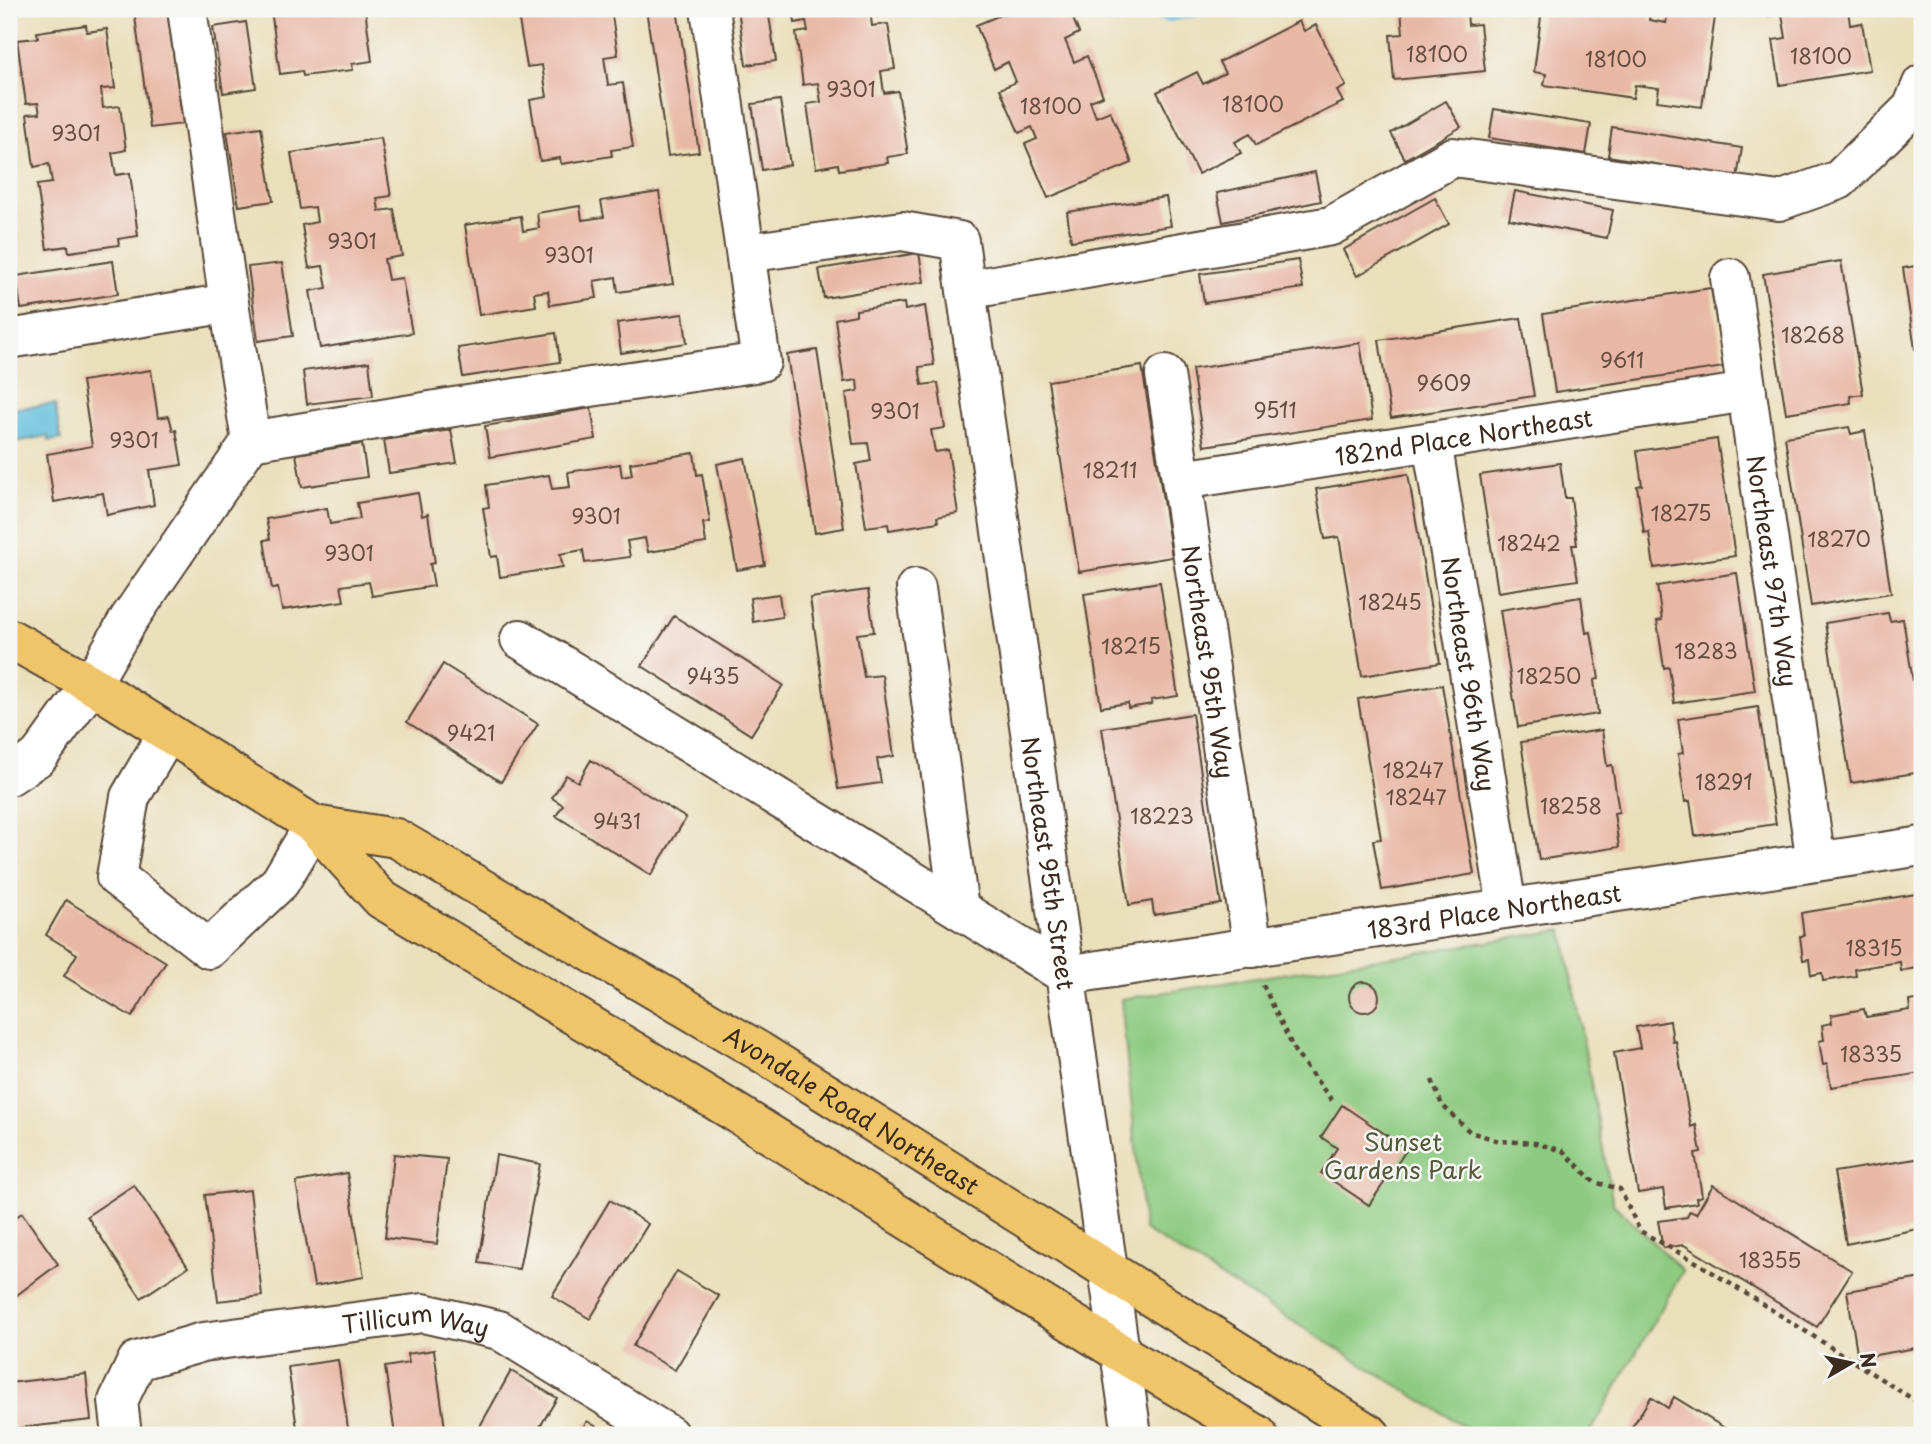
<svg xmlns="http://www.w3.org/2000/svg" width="1931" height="1444" font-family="'Playpen Sans',sans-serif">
  <rect width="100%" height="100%" fill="#f6f6f2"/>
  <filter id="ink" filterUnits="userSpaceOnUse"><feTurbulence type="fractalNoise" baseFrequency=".0143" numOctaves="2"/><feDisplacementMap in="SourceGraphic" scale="14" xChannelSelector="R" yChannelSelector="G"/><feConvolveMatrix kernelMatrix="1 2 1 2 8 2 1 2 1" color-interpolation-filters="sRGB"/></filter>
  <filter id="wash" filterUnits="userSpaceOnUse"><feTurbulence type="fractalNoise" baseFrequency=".00686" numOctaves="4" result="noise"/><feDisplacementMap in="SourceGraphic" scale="28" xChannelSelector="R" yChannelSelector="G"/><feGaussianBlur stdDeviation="1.57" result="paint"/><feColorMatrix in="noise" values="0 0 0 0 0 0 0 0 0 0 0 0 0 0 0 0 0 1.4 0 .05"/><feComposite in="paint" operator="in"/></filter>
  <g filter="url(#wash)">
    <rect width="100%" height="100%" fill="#eadfbb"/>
    <polygon fill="#8dcb81" stroke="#647a50" stroke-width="2" points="1563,930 1613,1204 1683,1271 1589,1435 1478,1435 1144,1230 1121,999"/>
    <polygon fill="#5ebddc" stroke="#4c747d" stroke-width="2" points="55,404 61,439 49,441 48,436 9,443 9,409"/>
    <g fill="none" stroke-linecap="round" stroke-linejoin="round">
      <polyline stroke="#5ebddc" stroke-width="12" points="1142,10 1168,16 1206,9"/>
    </g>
    <g id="blocks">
      <g fill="#e8b7a5">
        <polygon points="134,9 167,9 183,124 150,128"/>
        <polygon points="280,9 365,9 372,61 352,64 353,70 303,76 302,71 280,74 271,10"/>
        <polygon points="517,9 611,9 618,55 604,57 608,85 623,83 633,147 611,150 612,156 561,164 560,158 540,161 530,100 547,97 542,65 527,67"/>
        <polygon points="646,9 677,9 699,152 668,156"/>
        <polygon points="738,9 768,9 776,61 746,65"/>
        <polygon points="793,9 870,9 872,26 888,24 895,69 881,71 884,93 898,91 908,154 887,157 888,163 839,170 838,164 816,168 807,104 821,102 818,83 803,85 796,33 808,31 806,21 795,23"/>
        <polygon points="1015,9 1069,9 1079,33 1065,40 1074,62 1087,56 1103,96 1090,101 1096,117 1110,111 1132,163 1048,198 1025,144 1037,139 1032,127 1019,133 1000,89 1016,82 1008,62 994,69 976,25"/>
        <polygon points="1401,9 1467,9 1468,25 1480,24 1485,71 1394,80 1390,35 1403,34"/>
        <polygon points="1542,9 1651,9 1649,20 1666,23 1668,11 1715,17 1702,107 1657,101 1659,88 1635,85 1633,98 1544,85 1546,74 1534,72"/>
        <polygon points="1768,9 1848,9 1850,25 1862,23 1870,70 1780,85 1773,40 1786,38 1782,14 1769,16"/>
        <polygon points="1299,21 1304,31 1316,25 1346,86 1337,91 1343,102 1256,145 1250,134 1235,142 1241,153 1198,174 1157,92 1197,72 1203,84 1225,73 1219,62"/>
        <polygon points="246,22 256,88 223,93 213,27"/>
        <polygon points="86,25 87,32 107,29 115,88 101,89 103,108 120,106 126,150 112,153 116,175 130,173 138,236 118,239 119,245 69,252 68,246 47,249 37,185 52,183 49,164 34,167 27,114 40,113 38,103 26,104 17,40 38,38 37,32"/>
        <polygon points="780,100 790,165 762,170 752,104"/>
        <polygon points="1446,101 1461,127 1405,159 1391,133"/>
        <polygon points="1494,109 1591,124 1586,154 1489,138"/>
        <polygon points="261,127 273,201 239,206 227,132"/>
        <polygon points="1612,127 1742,148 1737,178 1608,156"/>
        <polygon points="381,138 391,196 377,198 379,211 394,209 402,256 384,259 388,280 402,278 412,333 320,348 310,291 327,288 323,266 309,268 302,225 317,222 315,207 300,209 291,153"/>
        <polygon points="1315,172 1321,201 1223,222 1217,193"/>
        <polygon points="1515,191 1613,210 1607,238 1509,219"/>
        <polygon points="659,192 673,284 618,292 616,277 594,281 597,298 550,305 548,291 534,293 536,306 479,315 465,225 521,216 523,231 539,228 537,213 580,206 582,220 604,217 601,201"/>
        <polygon points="1166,197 1171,226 1071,241 1067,212"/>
        <polygon points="1435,198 1449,224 1357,276 1343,250"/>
        <polygon points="919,253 924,282 824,298 819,269"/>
        <polygon points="1298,260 1303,288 1204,303 1200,274"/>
        <polygon points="113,261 118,294 21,309 16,276"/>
        <polygon points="1841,261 1863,394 1850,396 1851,403 1786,413 1763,274"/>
        <polygon points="282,263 293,336 258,341 248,267"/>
        <polygon points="1922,265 1922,348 1915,349 1903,268"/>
        <polygon points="1711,288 1724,367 1555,392 1543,314"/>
        <polygon points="904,303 905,310 925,306 934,365 919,367 922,385 938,383 945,428 931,430 935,452 948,450 958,513 937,517 938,522 889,530 888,524 866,527 856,464 871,461 868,443 853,444 846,393 858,391 857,380 844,382 835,319 856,315 856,310"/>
        <polygon points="683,314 687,343 621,353 617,323"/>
        <polygon points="1521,318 1534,396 1391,418 1379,340"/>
        <polygon points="556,333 560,362 463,377 458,348"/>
        <polygon points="1360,343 1372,420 1204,446 1192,369"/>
        <polygon points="817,350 844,528 815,533 787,355"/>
        <polygon points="369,362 373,396 307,404 303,371"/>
        <polygon points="1142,366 1172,557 1079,572 1048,381"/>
        <polygon points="151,370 158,418 169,416 173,431 176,430 182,465 149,470 154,505 107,515 103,493 54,502 47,454 92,446 82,381"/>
        <polygon points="591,408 596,439 490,457 485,426"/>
        <polygon points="1849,427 1851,434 1865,431 1891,593 1811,606 1785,437"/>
        <polygon points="451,430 457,463 389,473 384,440"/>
        <polygon points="1717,439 1735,556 1654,568 1649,532 1644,533 1637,486 1642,485 1637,451"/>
        <polygon points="362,444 367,477 302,487 296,454"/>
        <polygon points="694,453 697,475 702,474 710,522 703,523 706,543 648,552 645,538 627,541 630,557 585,563 583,550 560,554 563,567 500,577 497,556 491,557 483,508 489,507 486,485 549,475 552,489 570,487 568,472 620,464 622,477 632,475 630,463"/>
        <polygon points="745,458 765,565 737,570 717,464"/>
        <polygon points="1560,463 1565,498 1571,498 1577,545 1572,545 1578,580 1498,592 1480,475"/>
        <polygon points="1408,474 1440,663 1362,676 1339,537 1325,539 1316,489"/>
        <polygon points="418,493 422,516 428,514 435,563 430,564 434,586 372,596 369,582 341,586 344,601 282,610 278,588 272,589 264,540 270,539 266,519 327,508 330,524 360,519 357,503"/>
        <polygon points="1737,573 1755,691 1674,703 1669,667 1664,668 1657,621 1662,620 1657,586"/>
        <polygon points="1160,582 1178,696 1151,700 1152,704 1128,708 1128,703 1101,707 1084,594"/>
        <polygon points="868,590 874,632 857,634 864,677 882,675 894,756 877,759 881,783 838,789 810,598"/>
        <polygon points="779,594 782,617 753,622 750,598"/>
        <polygon points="1581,597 1586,633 1591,632 1599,679 1594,680 1598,714 1518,727 1500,610"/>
        <polygon points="1888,613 1890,621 1903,619 1922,738 1922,747 1918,748 1922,772 1851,783 1825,623"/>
        <polygon points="674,616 783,685 751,735 642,666"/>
        <polygon points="443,664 538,724 501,782 407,722"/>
        <polygon points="1442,685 1474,874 1382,890 1373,840 1381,839 1358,699"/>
        <polygon points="1758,707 1776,824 1695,836 1690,801 1685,802 1678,754 1683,753 1678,719"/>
        <polygon points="1192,714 1221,904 1154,915 1152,901 1129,905 1102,728"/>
        <polygon points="1602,730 1607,766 1612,765 1619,812 1614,813 1619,847 1539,860 1521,742"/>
        <polygon points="591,760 686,818 651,875 556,816 563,805 552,798 566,775 578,782"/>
        <polygon points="1922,893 1922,967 1901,971 1900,962 1855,969 1856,976 1823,981 1822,973 1811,975 1809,959 1803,960 1800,936 1804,936 1801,913"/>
        <polygon points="66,900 166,962 132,1017 64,976 77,954 46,935"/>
        <circle cx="1364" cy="997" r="15"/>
        <polygon points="1922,999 1922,1073 1831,1087 1827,1064 1823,1065 1819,1041 1824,1040 1822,1025 1832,1023 1831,1015 1864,1009 1866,1017 1910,1010 1909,1001"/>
        <polygon points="1670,1021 1673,1042 1676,1041 1691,1127 1696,1125 1701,1152 1695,1153 1702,1196 1696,1198 1697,1203 1666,1208 1663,1189 1638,1193 1614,1053 1640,1048 1636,1027"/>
        <polygon points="1342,1105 1407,1149 1369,1205 1321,1173 1337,1148 1321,1137"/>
        <polygon points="394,1154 447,1159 437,1244 385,1238"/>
        <polygon points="496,1155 540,1164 519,1269 479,1263"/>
        <polygon points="1922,1158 1922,1228 1846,1244 1834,1172"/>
        <polygon points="347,1173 364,1277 314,1286 296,1182"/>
        <polygon points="134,1185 188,1267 141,1298 87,1216"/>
        <polygon points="1713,1185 1852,1271 1817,1327 1684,1245 1663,1248 1658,1221 1687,1217 1690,1211 1696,1214"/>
        <polygon points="250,1190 262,1296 218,1301 205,1195"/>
        <polygon points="610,1200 648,1224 590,1319 552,1296"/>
        <polygon points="22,1213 58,1264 9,1301 9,1222"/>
        <polygon points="677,1271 719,1296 675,1370 633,1346"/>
        <polygon points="1922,1278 1922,1347 1858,1358 1847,1291"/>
        <polygon points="434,1350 446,1435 395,1435 385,1367 409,1363 407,1354"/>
        <polygon points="338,1360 349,1435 298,1435 288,1367"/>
        <polygon points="511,1371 557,1398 535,1435 475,1435"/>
        <polygon points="86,1374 91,1420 9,1429 9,1383"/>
        <polygon points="1651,1397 1668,1408 1674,1397 1736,1435 1627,1435"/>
        <polygon points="587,1421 610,1435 578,1435"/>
      </g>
    </g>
  </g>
  <g filter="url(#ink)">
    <use href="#blocks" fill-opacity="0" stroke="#554536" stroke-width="2"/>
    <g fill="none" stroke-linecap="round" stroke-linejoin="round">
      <g stroke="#554536" stroke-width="42">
        <g id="minor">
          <polyline points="187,9 229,303"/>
          <polyline points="746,253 902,231 959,241 966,290 1331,226 1453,157 1779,201 1839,180 1912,108 1922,84"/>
          <path id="s1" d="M1730,278L1816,862"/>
          <path id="s2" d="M966,290L1132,1435"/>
          <polyline points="9,339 229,303 251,441 454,407 761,362 710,9"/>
          <path id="s3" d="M1165,375L1253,948"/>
          <path id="s4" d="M1432,441L1507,908"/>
          <path id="s5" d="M1182,480L1747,392"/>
          <polyline points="916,588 959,909"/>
          <path id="s6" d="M520,639L1066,975L1922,846"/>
          <polyline points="167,734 130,797 116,877 209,949 280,882 314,825"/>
          <polyline points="9,776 38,757 48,744 91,684 129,619 251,441"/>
          <path id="s7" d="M122,1435L118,1401L137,1361L203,1342L423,1313L499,1330L669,1435"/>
        </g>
      </g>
      <g stroke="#554536" stroke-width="42">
        <g id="major">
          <polyline points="9,638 91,684 314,825 381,899 733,1111 1119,1352 1258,1435"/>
          <path id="s8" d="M314,825L396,838L759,1051L1371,1435"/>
        </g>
      </g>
      <g stroke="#554536" stroke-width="4.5" stroke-dasharray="5 5" stroke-linecap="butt">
        <polyline points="1263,985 1295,1052 1333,1102"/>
        <polyline points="1432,1080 1442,1105 1470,1132 1499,1141 1535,1143 1563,1151 1594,1182 1620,1189 1640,1231 1696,1262 1922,1405"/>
      </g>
      <use href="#minor" stroke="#fff" stroke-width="38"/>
      <use href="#major" stroke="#f0c469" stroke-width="38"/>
    </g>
  </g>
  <g text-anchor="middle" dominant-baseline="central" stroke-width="5" stroke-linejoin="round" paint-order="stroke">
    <g font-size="21" fill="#664d40">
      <text x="1437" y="53">18100</text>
      <text x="1821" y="55">18100</text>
      <text x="1616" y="58">18100</text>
      <text x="851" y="88">9301</text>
      <text x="1253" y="103">18100</text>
      <text x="1051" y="105">18100</text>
      <text x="76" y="132">9301</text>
      <text x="352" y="240">9301</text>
      <text x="569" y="254">9301</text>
      <text x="1813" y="334">18268</text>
      <text x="1622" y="359">9611</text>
      <text x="1444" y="382">9609</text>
      <text x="1275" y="409">9511</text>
      <text x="895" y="410">9301</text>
      <text x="134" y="439">9301</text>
      <text x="1110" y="469">18211</text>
      <text x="1681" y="512">18275</text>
      <text x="596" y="515">9301</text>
      <text x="1839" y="538">18270</text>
      <text x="1529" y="542">18242</text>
      <text x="349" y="552">9301</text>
      <text x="1390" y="601">18245</text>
      <text x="1131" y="645">18215</text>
      <text x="1706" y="650">18283</text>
      <text x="713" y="675">9435</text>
      <text x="1549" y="675">18250</text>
      <text x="471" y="732">9421</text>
      <text x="1413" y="769">18247</text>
      <text x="1724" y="781">18291</text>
      <text x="1416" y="796">18247</text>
      <text x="1571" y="805">18258</text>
      <text x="1162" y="815">18223</text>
      <text x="617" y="820">9431</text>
      <text x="1874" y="947">18315</text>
      <text x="1871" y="1053">18335</text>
      <text x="1770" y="1259">18355</text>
    </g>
    <g font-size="24" fill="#3b2a1e" stroke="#f6f6f2">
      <text stroke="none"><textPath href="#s5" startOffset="285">182nd Place Northeast</textPath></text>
      <text stroke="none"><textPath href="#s1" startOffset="296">Northeast 97th Way</textPath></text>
      <text stroke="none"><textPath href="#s3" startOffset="290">Northeast 95th Way</textPath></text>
      <text stroke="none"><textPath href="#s4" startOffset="236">Northeast 96th Way</textPath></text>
      <text stroke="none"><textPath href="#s2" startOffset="579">Northeast 95th Street</textPath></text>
      <text stroke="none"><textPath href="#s6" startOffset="1074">183rd Place Northeast</textPath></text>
      <text stroke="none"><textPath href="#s8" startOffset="614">Avondale Road Northeast</textPath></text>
      <text stroke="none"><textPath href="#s7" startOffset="362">Tillicum Way</textPath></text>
    </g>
    <g font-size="24" fill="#545a3c" stroke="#f6f6f2">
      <text x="1403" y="1141">Sunset<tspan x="1403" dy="28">Gardens Park</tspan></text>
    </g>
  </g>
  <rect width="1931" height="1444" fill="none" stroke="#f6f6f2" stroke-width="35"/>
  <g transform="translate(1851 1363) rotate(81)" stroke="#f6f6f2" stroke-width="5" paint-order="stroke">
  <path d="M0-5L12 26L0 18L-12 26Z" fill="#3b2a1e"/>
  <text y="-10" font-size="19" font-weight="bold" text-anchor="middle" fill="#3b2a1e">N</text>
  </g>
</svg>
